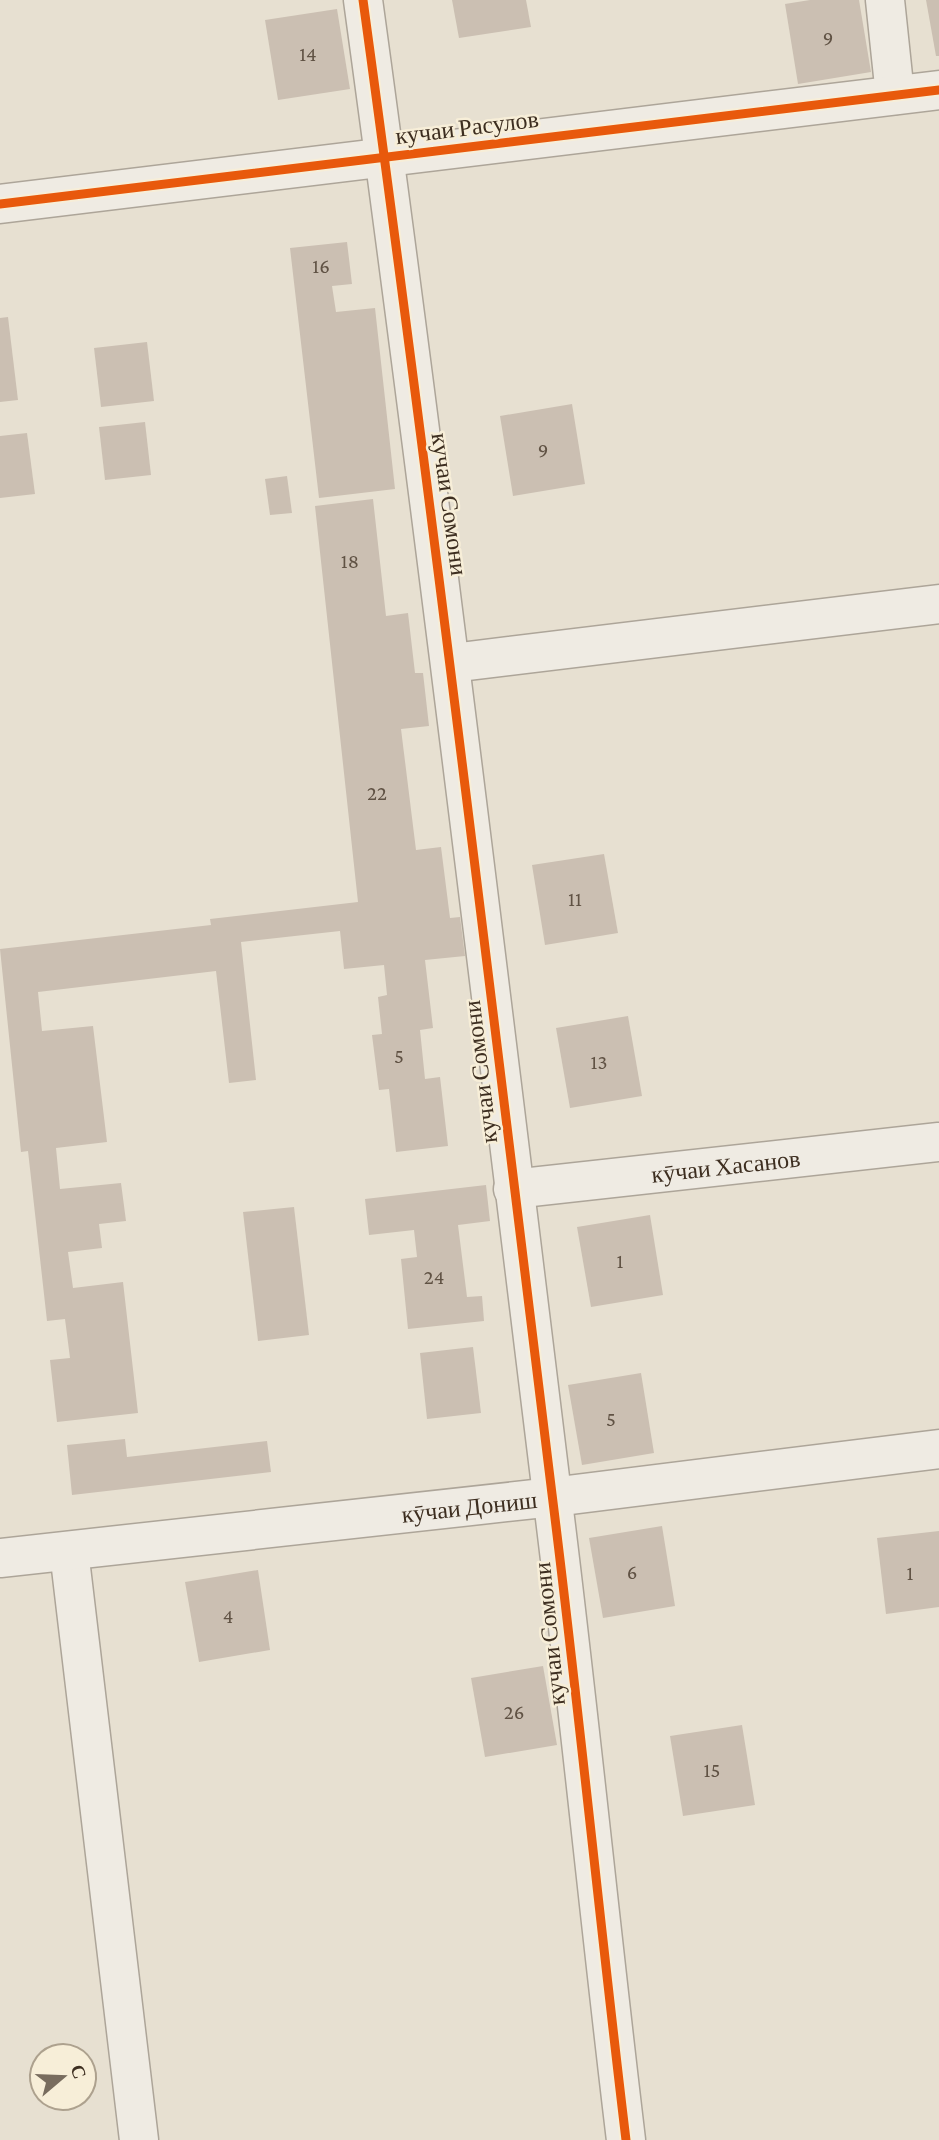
<svg xmlns="http://www.w3.org/2000/svg" width="939" height="2140" font-family="'Crimson Pro',serif">
  <rect width="100%" height="100%" fill="#e7e0d1"/>
  <g fill="#cbbfb2">
    <polygon points="452,0 526,0 531,27 459,38"/>
    <polygon points="810,0 859,0 871,72 798,84 785,4"/>
    <polygon points="926,0 939,0 939,56 936,56"/>
    <polygon points="337,9 350,89 278,100 265,20"/>
    <polygon points="347,242 352,284 332,286 336,312 375,308 395,489 319,498 290,248"/>
    <polygon points="8,317 18,400 0,402 0,318"/>
    <polygon points="147,342 154,401 101,407 94,348"/>
    <polygon points="572,404 585,484 513,496 500,416"/>
    <polygon points="145,422 151,475 105,480 99,427"/>
    <polygon points="27,433 35,494 0,498 0,436"/>
    <polygon points="287,476 292,513 270,515 265,479"/>
    <polygon points="373,499 386,616 408,613 415,673 423,673 429,726 401,729 416,850 441,847 450,918 460,917 465,956 425,960 433,1028 420,1030 425,1079 440,1077 448,1146 396,1152 389,1089 379,1090 372,1035 382,1034 378,997 387,995 384,965 344,969 340,931 241,942 256,1080 229,1083 216,971 38,992 42,1031 93,1026 107,1142 56,1148 60,1189 121,1183 126,1221 99,1224 102,1248 68,1252 73,1288 123,1282 138,1413 57,1422 50,1360 70,1358 65,1319 47,1321 28,1151 21,1152 0,949 211,925 210,919 358,902 315,506"/>
    <polygon points="604,854 618,933 545,945 532,865"/>
    <polygon points="628,1016 642,1096 570,1108 556,1028"/>
    <polygon points="486,1185 490,1221 458,1225 467,1297 482,1296 484,1321 408,1329 401,1259 417,1257 414,1230 369,1235 365,1199"/>
    <polygon points="294,1207 309,1335 258,1341 243,1212"/>
    <polygon points="650,1215 663,1295 591,1307 577,1227"/>
    <polygon points="473,1347 481,1413 427,1419 420,1353"/>
    <polygon points="641,1373 654,1453 582,1465 568,1385"/>
    <polygon points="125,1439 127,1457 267,1441 271,1472 72,1495 67,1445"/>
    <polygon points="662,1526 675,1606 603,1618 589,1538"/>
    <polygon points="939,1531 939,1607 886,1614 877,1538"/>
    <polygon points="258,1570 270,1650 199,1662 185,1582"/>
    <polygon points="543,1666 557,1745 485,1757 471,1678"/>
    <polygon points="742,1725 755,1805 683,1816 670,1736"/>
  </g>
  <g fill="none" stroke-linecap="round" stroke-linejoin="round">
    <g stroke="#ada599" stroke-width="41">
      <g id="minor">
        <path d="M363,0C431,497 491,996 552,1494C579,1709 600,1925 626,2140"/>
        <polyline points="885,0 895,95"/>
        <polyline points="0,204 939,90"/>
        <polyline points="452,663 939,604"/>
        <path id="s1" d="M513,1189L939,1142"/>
        <polyline points="69,1551 139,2140"/>
        <path id="s2" d="M0,1558L553,1497L939,1449"/>
      </g>
    </g>
    <use href="#minor" stroke="#efebe3" stroke-width="38"/>
    <g stroke="#f7eed8" stroke-width="13">
      <g id="cycleway">
        <path d="M363,0C431,497 491,996 552,1494C579,1709 600,1925 626,2140"/>
        <polyline points="0,204 939,90"/>
      </g>
    </g>
    <use href="#cycleway" stroke="#e8590c" stroke-width="9"/>
  </g>
  <g text-anchor="middle" dominant-baseline="central" stroke-width="5" stroke-linejoin="round" paint-order="stroke">
    <g font-size="21" fill="#605244">
      <text x="828" y="38">9</text>
      <text x="308" y="54">14</text>
      <text x="321" y="266">16</text>
      <text x="543" y="450">9</text>
      <text x="350" y="561">18</text>
      <text x="377" y="793">22</text>
      <text x="575" y="899">11</text>
      <text x="399" y="1056">5</text>
      <text x="599" y="1062">13</text>
      <text x="620" y="1261">1</text>
      <text x="434" y="1277">24</text>
      <text x="611" y="1419">5</text>
      <text x="632" y="1572">6</text>
      <text x="910" y="1573">1</text>
      <text x="228" y="1616">4</text>
      <text x="514" y="1712">26</text>
      <text x="712" y="1770">15</text>
    </g>
    <g font-size="24" fill="#3d2e20" stroke="#f7eed8">
      <text transform="translate(467 127) rotate(-7)">кучаи Расулов</text>
      <text transform="translate(450 504) rotate(82)">кучаи Сомони</text>
      <text transform="translate(480 1072) rotate(-97)">кучаи Сомони</text>
      <text stroke="none"><textPath href="#s1" startOffset="214">кӯчаи Хасанов</textPath></text>
      <text stroke="none"><textPath href="#s2" startOffset="472">кӯчаи Дониш</textPath></text>
      <text transform="translate(549 1634) rotate(-96)">кучаи Сомони</text>
    </g>
  </g>
  <g transform="translate(63 2077) rotate(71)"><circle r="33" fill="#f7eed8" stroke="#ada18e" stroke-width="2"/>
  <path d="M0-5L12 26L0 18L-12 26Z" fill="#786c5e"/>
  <text y="-10" font-size="19" font-weight="bold" text-anchor="middle" fill="#3d2e20">С</text>
  </g>
</svg>
